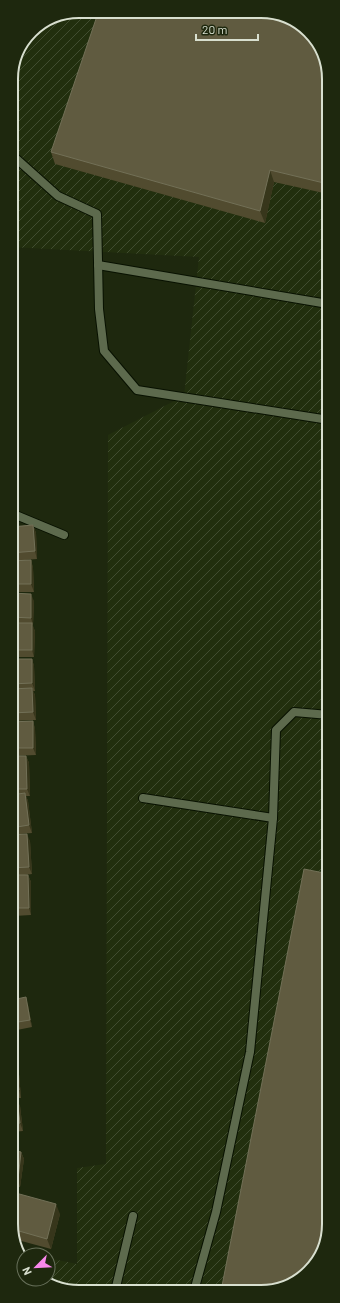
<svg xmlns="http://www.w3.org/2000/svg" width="340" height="1303" font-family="Barlow,sans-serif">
  <defs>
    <pattern id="industrial-furrows" width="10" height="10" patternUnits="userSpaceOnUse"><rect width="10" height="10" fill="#222f0e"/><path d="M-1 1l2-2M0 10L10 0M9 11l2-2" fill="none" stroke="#414d30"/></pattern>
  </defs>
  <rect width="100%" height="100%" fill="#1e280e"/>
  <polygon fill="url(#industrial-furrows)" points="279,13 328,70 329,1228 312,1269 270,1291 65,1291 44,1279 48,1279 48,1258 77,1264 77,1168 106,1164 108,435 184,396 199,257 11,247 11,75 31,31 53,16"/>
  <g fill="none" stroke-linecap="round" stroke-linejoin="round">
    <g stroke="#081100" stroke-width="10">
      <g id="lane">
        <polyline points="11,88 15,67"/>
        <polyline points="11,154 58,196 97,214 99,309 104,351 137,390 329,420"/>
        <polyline points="98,265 328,304"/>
        <polyline points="11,513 64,535"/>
        <polyline points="143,798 273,818"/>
        <polyline points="115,1291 133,1216"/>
        <polyline points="194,1291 216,1212 250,1052 273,818 276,730 294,712 329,715"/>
      </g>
    </g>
    <use href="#lane" stroke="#5d6a4d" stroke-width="8"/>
  </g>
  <g fill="#514b2f">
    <polygon points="328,70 328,194 274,182 265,223 55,164 51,152"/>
    <polygon points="33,525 36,533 37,559 13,561 31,560 33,568 34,592 11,592 11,527"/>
    <polygon points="11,593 34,601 33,625 32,625 35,631 34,657 11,657"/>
    <polygon points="11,659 32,659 34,666 35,691 33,691 35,695 36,720 11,721"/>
    <polygon points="33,721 35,729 36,755 11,756 11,722"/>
    <polygon points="11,756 26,756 29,763 30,796 26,796 28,801 32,833 20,834 30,841 32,874 25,875 28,875 31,882 31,915 14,916 15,920 15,939 11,939"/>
    <polygon points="11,941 15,948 16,967 12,967"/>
    <polygon points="12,975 16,996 12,997"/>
    <polygon points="12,1000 28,1005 32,1027 12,1031"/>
    <polygon points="12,1032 13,1032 16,1040 19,1064 12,1065"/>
    <polygon points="12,1067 19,1074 21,1098 12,1098"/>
    <polygon points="12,1100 20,1106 23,1131 12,1132"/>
    <polygon points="12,1150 21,1152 24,1159 20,1187 12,1185"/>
    <polygon points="12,1192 60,1214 51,1249 14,1239 12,1233"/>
  </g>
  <g fill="#37361b">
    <polygon points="270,170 274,182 265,223 260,211"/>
    <polygon points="33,525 36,533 37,559 35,551"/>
    <polygon points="31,560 33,568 34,592 31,584"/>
    <polygon points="31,594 34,601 33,625 31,618"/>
    <polygon points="32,623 35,631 34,657 32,650"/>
    <polygon points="32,659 34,666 35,691 32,683"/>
    <polygon points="32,688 35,695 36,720 33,712"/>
    <polygon points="33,721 35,729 36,755 33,748"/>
    <polygon points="26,756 29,763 30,796 27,789"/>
    <polygon points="25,793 28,801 32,833 29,825"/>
    <polygon points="27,834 30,841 32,874 29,867"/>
    <polygon points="28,875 31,882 31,915 29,908"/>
    <polygon points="13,913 15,920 15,939 13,931"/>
    <polygon points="12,941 15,948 16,967 14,959"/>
    <polygon points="12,975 16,996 13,989 12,981"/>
    <polygon points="26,997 28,1005 32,1027 30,1020"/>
    <polygon points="13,1032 16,1040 19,1064 17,1056"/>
    <polygon points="16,1066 19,1074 21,1098 19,1090"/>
    <polygon points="17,1099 20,1106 23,1131 20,1123"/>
    <polygon points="21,1152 24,1159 20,1187 18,1179"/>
    <polygon points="56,1204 60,1214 51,1249 47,1239"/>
  </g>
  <g fill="#605b40" stroke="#727057">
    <polygon points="279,13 312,34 328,70 328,184 270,170 260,211 51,152 97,16"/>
    <polygon points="33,525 35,551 11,553 11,527"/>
    <polygon points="31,560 31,584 11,584 11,561"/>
    <polygon points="11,593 31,594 31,618 11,617"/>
    <rect x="11" y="623" width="21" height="27"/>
    <polygon points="11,659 32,659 32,683 11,684"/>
    <polygon points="32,688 33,712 11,713 11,689"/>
    <polygon points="33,721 33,748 11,748 11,722"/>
    <polygon points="11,756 26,756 27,789 11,789"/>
    <polygon points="25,793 29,825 11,828 11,795"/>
    <polygon points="27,834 29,867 11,868 11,835"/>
    <polygon points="304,869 329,874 329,1228 312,1269 270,1291 221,1291"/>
    <polygon points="11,875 28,875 29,908 11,908"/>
    <rect x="11" y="913" width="2" height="18"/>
    <polygon points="11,941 12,941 14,959 12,959"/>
    <polygon points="12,981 13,989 12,989"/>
    <polygon points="26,997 30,1020 12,1023 12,1000"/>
    <polygon points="12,1032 13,1032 17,1056 12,1057"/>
    <polygon points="16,1066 19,1090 12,1091 12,1067"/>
    <polygon points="17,1099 20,1123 12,1124 12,1100"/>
    <polygon points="12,1150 21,1152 18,1179 12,1178"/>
    <polygon points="12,1192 56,1204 47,1239 12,1229"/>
  </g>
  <path d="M0 0H340V1303H0ZM79 18H261A61 61 0 0 1 322 79V1224A61 61 0 0 1 261 1285H79A61 61 0 0 1 18 1224V79A61 61 0 0 1 79 18Z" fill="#1e280e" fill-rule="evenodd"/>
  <path fill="none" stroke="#d8dfcf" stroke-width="2" d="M79 18H261A61 61 0 0 1 322 79V1224A61 61 0 0 1 261 1285H79A61 61 0 0 1 18 1224V79A61 61 0 0 1 79 18Z"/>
  <g transform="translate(36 1267) rotate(246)"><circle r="19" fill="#1e280e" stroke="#68715b"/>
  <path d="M0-3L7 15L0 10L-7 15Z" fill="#f888eb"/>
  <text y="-6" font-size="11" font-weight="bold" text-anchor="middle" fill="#d8dfcf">N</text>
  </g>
  <path d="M196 34v6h62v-6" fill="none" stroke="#d8dfcf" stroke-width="2"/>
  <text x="202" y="34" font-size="12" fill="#d8dfcf" stroke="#1e280e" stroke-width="3" paint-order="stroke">20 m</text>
</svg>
